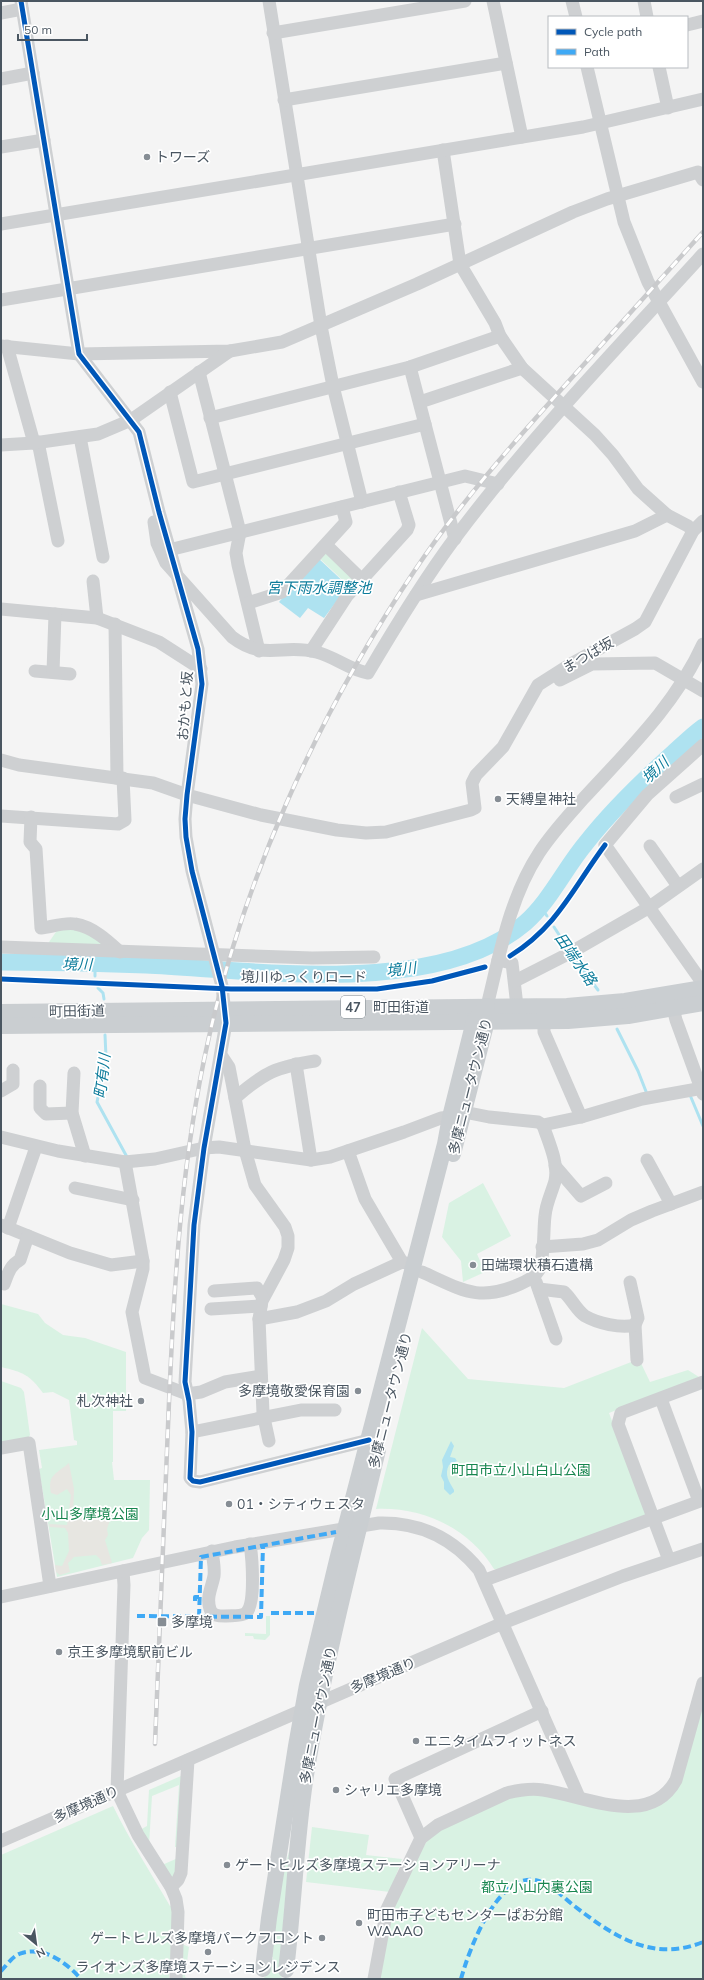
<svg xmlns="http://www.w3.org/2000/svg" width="704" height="1980" font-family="Mulish,'Noto Sans JP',sans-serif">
  <rect width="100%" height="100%" fill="#f4f4f4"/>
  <g fill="#d9f2e3">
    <polygon points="323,551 356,576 350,587 318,557"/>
    <polygon points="74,926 106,945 47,945 58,929"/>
    <polygon points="483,1183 511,1236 477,1254 485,1272 463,1282 461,1261 442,1237 449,1203"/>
    <path d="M1,1304L38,1314L45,1323L63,1335L85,1338L126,1352V1411H113V1462H112L114,1480H150L149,1530L142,1538L133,1558L57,1577L39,1469L42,1468L39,1450L77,1445V1441L74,1440L69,1400L53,1392L43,1393C30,1375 23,1372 1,1367Z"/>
    <path d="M422,1328L468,1379L564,1388L639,1359L650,1382L688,1370L699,1377L609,1413L647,1513L644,1517L499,1570L494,1569C469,1528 423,1507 376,1509Z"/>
    <polygon points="1,1381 21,1388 24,1392 30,1435 28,1439 1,1443"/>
    <polygon points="266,1616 270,1616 270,1635 265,1640 254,1639 253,1636 245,1636 245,1633 266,1634"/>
    <polygon points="703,1703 703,1979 379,1979 392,1912 408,1874 428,1839 442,1829 506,1799 532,1794 658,1805"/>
    <polygon points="181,1776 180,1847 175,1847 179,1785 152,1796 149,1845 140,1830 147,1826 149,1790"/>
    <path d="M113,1806C130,1841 151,1873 170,1906L173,1905L174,1918L169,1979H1V1855Z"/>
    <polygon points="312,1827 369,1835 366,1855 402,1859 390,1892 306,1882"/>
    <path d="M290,1848L279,1969L282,1979H262C270,1975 271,1965 273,1957H271L280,1885Z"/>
    <polygon points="178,1858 174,1877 171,1878 162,1865"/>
    <polygon points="182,1944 189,1947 185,1977 189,1979 180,1979"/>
  </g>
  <path fill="#e7e6e1" d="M69,1463L74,1489L73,1517L104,1516L110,1520L107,1529L108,1535L105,1540L112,1563L102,1565L100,1559L96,1555L74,1557L68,1563L70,1572L60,1575L56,1572L55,1565L62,1566L69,1551L68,1533L65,1528L50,1527L49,1524L67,1525L71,1495L67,1489L57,1495L51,1493C47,1475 56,1474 69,1463Z"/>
  <g fill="#aee2f0">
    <polygon points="318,558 348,586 324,618 308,608 300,618 279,602"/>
    <path d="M451,1441L454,1446L450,1457L455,1458L457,1461L449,1465C444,1475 449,1481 454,1490V1492L450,1495L444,1489V1482L441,1476L443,1467L442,1460Z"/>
  </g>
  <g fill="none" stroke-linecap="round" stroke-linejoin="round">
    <g stroke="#aee2f0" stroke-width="3">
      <polyline points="540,906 547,916"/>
      <polyline points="554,927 569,950"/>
      <polyline points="572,955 598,990"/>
      <polyline points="95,976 95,963"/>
      <polyline points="98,988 103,993 104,999"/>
      <polyline points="617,1029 638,1071 647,1094"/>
      <polyline points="105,1035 106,1057 97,1102 127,1157"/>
      <polyline points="690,1095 703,1126"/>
    </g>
    <path stroke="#aee2f0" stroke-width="17" d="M1,962C49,962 98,963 146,965C254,970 437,998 525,923C550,901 565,868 586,843C611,811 642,781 672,754C682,745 692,735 703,727"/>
    <g stroke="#ced0d2" stroke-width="13">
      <polyline points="21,1 79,354 139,432 159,512 198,649 202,684 187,795 185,819 186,837 192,871 222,986 226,1023 204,1148 194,1225 185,1382 189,1401 192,1432 190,1478 193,1481 200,1482 369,1440"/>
      <polyline points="269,1 321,326 333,386 362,502"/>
      <polyline points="493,1 522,137"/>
      <polyline points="572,1 576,17"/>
      <polyline points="644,1 647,17"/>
      <polyline points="1,13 22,9"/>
      <polyline points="687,25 703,21"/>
      <polyline points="273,33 465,1"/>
      <polyline points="587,67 624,222 648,282 703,382"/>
      <polyline points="659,67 668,108"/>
      <polyline points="1,79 33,73"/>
      <polyline points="284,100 506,63"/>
      <polyline points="1,147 44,140"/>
      <polyline points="443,150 460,264 495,323 500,336 522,368 595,435 613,455 638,489 667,515"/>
      <polyline points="1,224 583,127 703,99"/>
      <polyline points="1,300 455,224"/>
      <polyline points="1,346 79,354 230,351 282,342 417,284 573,212 607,199 698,172 703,180"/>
      <polyline points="7,346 34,443"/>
      <polyline points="410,367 455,539"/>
      <polyline points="199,372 240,532 236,553 238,565 259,651"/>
      <polyline points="170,392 193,482 425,424"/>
      <polyline points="420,402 522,368"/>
      <polyline points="210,418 410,367 500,336"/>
      <polyline points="80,437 103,557"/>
      <polyline points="38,442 58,541"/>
      <polyline points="1,445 34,443 98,434 131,420 230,351"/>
      <path d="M154,522L157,543L166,563L232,637C265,662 282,643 316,652C334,656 349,670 368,673C395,627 423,581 455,538C530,438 618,347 703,254"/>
      <polyline points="326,545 362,580"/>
      <polyline points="169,550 465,476 498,484"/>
      <polyline points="93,581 97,618"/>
      <polyline points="416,595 635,531 667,515 688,526 693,531"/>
      <polyline points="248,603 282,592 346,522 342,507"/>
      <polyline points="1,609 97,618 159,642 201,669"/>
      <polyline points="115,624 117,778"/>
      <polyline points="311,651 347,596 407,530 409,525 399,492"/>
      <polyline points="35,671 70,674"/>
      <polyline points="53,672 55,614"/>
      <polyline points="560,680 592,664 655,663 703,691"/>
      <polyline points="1,760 19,765 153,783 187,795 261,815 337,830 366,833 386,832 471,810 475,808 472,783 476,775 503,747 538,685 571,664 635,629 645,622 693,531 703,521"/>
      <polyline points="676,797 703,784"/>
      <polyline points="1,816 118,824 125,820 123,778"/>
      <path d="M31,817L30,842L36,849L41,928C51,927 65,922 75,924C93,927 107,940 120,952"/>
      <polyline points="650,846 678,886"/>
      <polyline points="1,947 312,958 374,957"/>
      <polyline points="498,960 512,963 517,1006"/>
      <polyline points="515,981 568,954 648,908 703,869"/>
      <polyline points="703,988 699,978 605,845 647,795 703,745"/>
      <polyline points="671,1000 676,1020 703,1094"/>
      <path d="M487,1006C500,954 509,899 539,853C552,833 568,816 583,799C627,751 676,704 703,644"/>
      <polyline points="544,1021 544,1032 581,1117"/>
      <polyline points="221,1055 229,1067 245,1150 255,1185 285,1227 288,1236 288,1248 284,1260 262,1301 259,1319 263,1413 269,1441"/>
      <polyline points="296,1064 311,1160"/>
      <polyline points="74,1073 72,1113 85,1156"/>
      <polyline points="40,1086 40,1108 46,1114 72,1113"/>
      <polyline points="1,1091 13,1084 13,1070"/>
      <path d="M235,1098C265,1072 276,1067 315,1061"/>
      <polyline points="464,1112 489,1117 538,1122 543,1125 581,1117 642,1099 703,1088"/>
      <polyline points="1,1137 58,1151 125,1162 155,1159 204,1148 219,1147 311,1160 330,1157 404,1132 441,1118 450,1117"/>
      <polyline points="348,1151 365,1199 402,1262 410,1264"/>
      <polyline points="647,1160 671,1204"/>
      <polyline points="125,1162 143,1261 143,1269 132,1312 145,1378 187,1394 201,1392 225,1382 261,1376"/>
      <polyline points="555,1166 581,1196 606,1183"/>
      <polyline points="75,1188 133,1200"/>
      <polyline points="1,1225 70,1253 111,1265 143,1261"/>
      <polyline points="8,1228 36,1147"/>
      <polyline points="542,1247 583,1244 598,1240 631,1220 652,1211 703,1192"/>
      <path d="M422,1272C461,1289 478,1303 520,1284C527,1281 535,1277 539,1270C545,1254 543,1233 545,1216C546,1203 552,1192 555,1181C559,1163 548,1141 543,1125"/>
      <polyline points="536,1282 556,1339"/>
      <polyline points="630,1282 638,1318 635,1325 637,1360"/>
      <path d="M4,1284C8,1274 10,1265 20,1260L28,1236"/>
      <path d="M539,1289L564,1292C571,1298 577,1311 585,1316C597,1323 621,1329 635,1325"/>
      <polyline points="214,1291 257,1288 263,1298"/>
      <polyline points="211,1309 261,1306"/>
      <polyline points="259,1319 297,1312 326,1301 354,1284 402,1262"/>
      <polyline points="661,1399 699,1501"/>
      <polyline points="192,1432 301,1410 335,1410"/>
      <polyline points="1,1448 29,1443 50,1586"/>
      <path d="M212,1551C213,1559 215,1568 214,1576C212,1587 206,1597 210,1609C212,1616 219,1616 225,1616C231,1615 241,1617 246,1613C256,1604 252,1557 250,1544"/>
      <polyline points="669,1560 618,1424 621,1413 703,1382"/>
      <polyline points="123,1571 124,1585 117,1791 138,1835 171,1887 176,1899 178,1912 176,1979"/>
      <polyline points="485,1580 703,1500"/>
      <path d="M1,1597L235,1547L379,1523C420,1522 453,1538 479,1570L579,1797"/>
      <polyline points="421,1838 395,1779 542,1711"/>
      <polyline points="1,1841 503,1623 623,1576 703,1549"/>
      <polyline points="171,1887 178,1880 181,1873 188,1760"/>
      <path d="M374,1979L387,1909L421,1838L438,1825L507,1793C519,1790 531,1788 543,1790C586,1796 649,1829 676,1780L703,1683"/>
    </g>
    <g stroke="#caced1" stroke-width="16">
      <polyline points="1,1012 567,1006 625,1001 703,988"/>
      <polyline points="1,1026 568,1021 628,1016 703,1003"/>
      <polyline points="453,1154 487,1021 487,1006"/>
      <polyline points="263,1969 269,1918 296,1746 307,1685 338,1556 445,1144 450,1117 474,1021 487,1006"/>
      <path d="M286,1970C294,1905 296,1839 306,1775C324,1665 352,1558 378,1450"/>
    </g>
    <g stroke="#c9cacc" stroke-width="4.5">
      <path id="rail" d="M155,1744C159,1638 163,1532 168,1426C173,1303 179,1181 204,1060C240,885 316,717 415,570C460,503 514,442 568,382C613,332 658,282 703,232"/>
    </g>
    <use href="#rail" stroke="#fff" stroke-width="3" stroke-dasharray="9" stroke-linecap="butt"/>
    <g stroke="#3fa9f5" stroke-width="4" stroke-dasharray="8 4" stroke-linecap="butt">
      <polyline points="195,1601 195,1597 200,1597"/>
      <polyline points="271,1613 314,1613"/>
      <polyline points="137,1616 261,1617 263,1545"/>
      <polyline points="199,1617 201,1557 336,1532"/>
      <path d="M1,1971C7,1965 13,1955 22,1953C44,1946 67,1963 81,1979"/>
      <path d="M461,1979C469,1949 502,1859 546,1884C556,1889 564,1898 573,1905C612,1935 652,1963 703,1942"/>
    </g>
    <g stroke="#fff" stroke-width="8">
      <g id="cycleway">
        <polyline points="21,1 79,354 139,432 159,512 198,649 202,684 187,795 185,819 186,837 192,871 222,986 226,1023 204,1148 194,1225 185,1382 189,1401 192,1432 190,1478 193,1481 200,1482 369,1440"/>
        <path d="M510,956C558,926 573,888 605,845"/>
        <polyline points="1,979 231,989 377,989 432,981 485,967"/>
      </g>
    </g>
    <use href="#cycleway" stroke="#0057b8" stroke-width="5"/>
  </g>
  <g fill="#868d94" stroke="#fff" stroke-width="1.5">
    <circle cx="147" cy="157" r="4"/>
    <circle cx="498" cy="799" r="4"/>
    <circle cx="473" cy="1265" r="4"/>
    <circle cx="358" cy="1391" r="4"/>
    <circle cx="141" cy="1401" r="4"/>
    <circle cx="229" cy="1504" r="4"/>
    <rect x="157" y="1617" width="10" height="10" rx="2"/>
    <circle cx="59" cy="1652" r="4"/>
    <circle cx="416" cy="1741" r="4"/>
    <circle cx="336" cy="1790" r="4"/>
    <circle cx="227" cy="1865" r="4"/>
    <circle cx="359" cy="1923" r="4"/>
    <circle cx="322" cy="1938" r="4"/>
    <circle cx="208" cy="1952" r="4"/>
  </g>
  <g text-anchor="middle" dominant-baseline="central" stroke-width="3.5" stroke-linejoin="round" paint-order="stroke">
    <rect fill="#fff" stroke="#808990" stroke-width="1" x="341" y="996" width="24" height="22" rx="3"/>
    <g font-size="13" font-weight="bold" fill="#4a5661">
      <text x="353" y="1007">47</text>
    </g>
    <g font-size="14" fill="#4a5661" stroke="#fff" text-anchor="start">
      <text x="155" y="157">トワーズ</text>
      <text x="506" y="799">天縛皇神社</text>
      <text x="481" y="1265">田端環状積石遺構</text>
      <text x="350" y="1391" text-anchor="end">多摩境敬愛保育園</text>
      <text x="133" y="1401" text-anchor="end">札次神社</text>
      <text x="237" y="1504">01・シティウェスタ</text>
      <text x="171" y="1622">多摩境</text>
      <text x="67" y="1652">京王多摩境駅前ビル</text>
      <text x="424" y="1741">エニタイムフィットネス</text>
      <text x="344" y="1790">シャリエ多摩境</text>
      <text x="235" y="1865">ゲートヒルズ多摩境ステーションアリーナ</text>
      <text x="367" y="1915">町田市子どもセンターぱお分館<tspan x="367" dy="16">WAAAO</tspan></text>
      <text x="314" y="1938" text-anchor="end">ゲートヒルズ多摩境パークフロント</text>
      <text x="208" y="1967" text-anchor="middle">ライオンズ多摩境ステーションレジデンス</text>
    </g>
    <g font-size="14" fill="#4a5661" stroke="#fff">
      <text transform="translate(588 655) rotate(-30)">まつば坂</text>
      <text transform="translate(185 706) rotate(-86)">おかもと坂</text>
      <text x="304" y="977">境川ゆっくりロード</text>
      <text x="401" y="1007">町田街道</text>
      <text transform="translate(77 1011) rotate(-1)">町田街道</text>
      <text transform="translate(470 1086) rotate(-76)">多摩ニュータウン通り</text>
      <text transform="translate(390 1400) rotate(-76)">多摩ニュータウン通り</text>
      <text transform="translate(383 1675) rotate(-23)">多摩境通り</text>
      <text transform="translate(318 1715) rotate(-79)">多摩ニュータウン通り</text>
      <text transform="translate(86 1804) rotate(-24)">多摩境通り</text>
    </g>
    <g font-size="14" fill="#17864f" stroke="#fff">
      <text x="521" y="1470">町田市立小山白山公園</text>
      <text x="90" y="1514">小山多摩境公園</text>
      <text x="537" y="1887">都立小山内裏公園</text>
    </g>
    <g font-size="15" font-style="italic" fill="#0c7c9b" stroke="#fff">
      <text x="319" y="587">宮下雨水調整池</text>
      <text transform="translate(655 770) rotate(-43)">境川</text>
      <text transform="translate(576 959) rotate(55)">田端水路</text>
      <text transform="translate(77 964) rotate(1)">境川</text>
      <text transform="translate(401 969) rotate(-7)">境川</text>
      <text transform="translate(102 1076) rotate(-83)">町有川</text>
    </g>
  </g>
  <rect width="704" height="1980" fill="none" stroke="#4a5661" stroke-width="4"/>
  <rect x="548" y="16" width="140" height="52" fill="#ffffff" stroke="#b7bbc0"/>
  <rect x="556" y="29" width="20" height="6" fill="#0057b8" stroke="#b7bbc0"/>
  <text x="584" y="36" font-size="12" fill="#4a5661">Cycle path</text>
  <rect x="556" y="49" width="20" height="6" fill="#3fa9f5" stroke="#b7bbc0"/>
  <text x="584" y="56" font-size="12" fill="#4a5661">Path</text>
  <g transform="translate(36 1944) rotate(151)" stroke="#ffffff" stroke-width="3" paint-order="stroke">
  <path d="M0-3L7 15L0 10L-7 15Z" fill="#4a5661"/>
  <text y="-6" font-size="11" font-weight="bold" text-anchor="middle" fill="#4a5661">N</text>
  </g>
  <path d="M18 34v6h69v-6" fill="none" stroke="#4a5661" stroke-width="2"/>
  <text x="24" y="34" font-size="12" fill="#4a5661" stroke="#ffffff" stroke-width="3" paint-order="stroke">50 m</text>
</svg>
